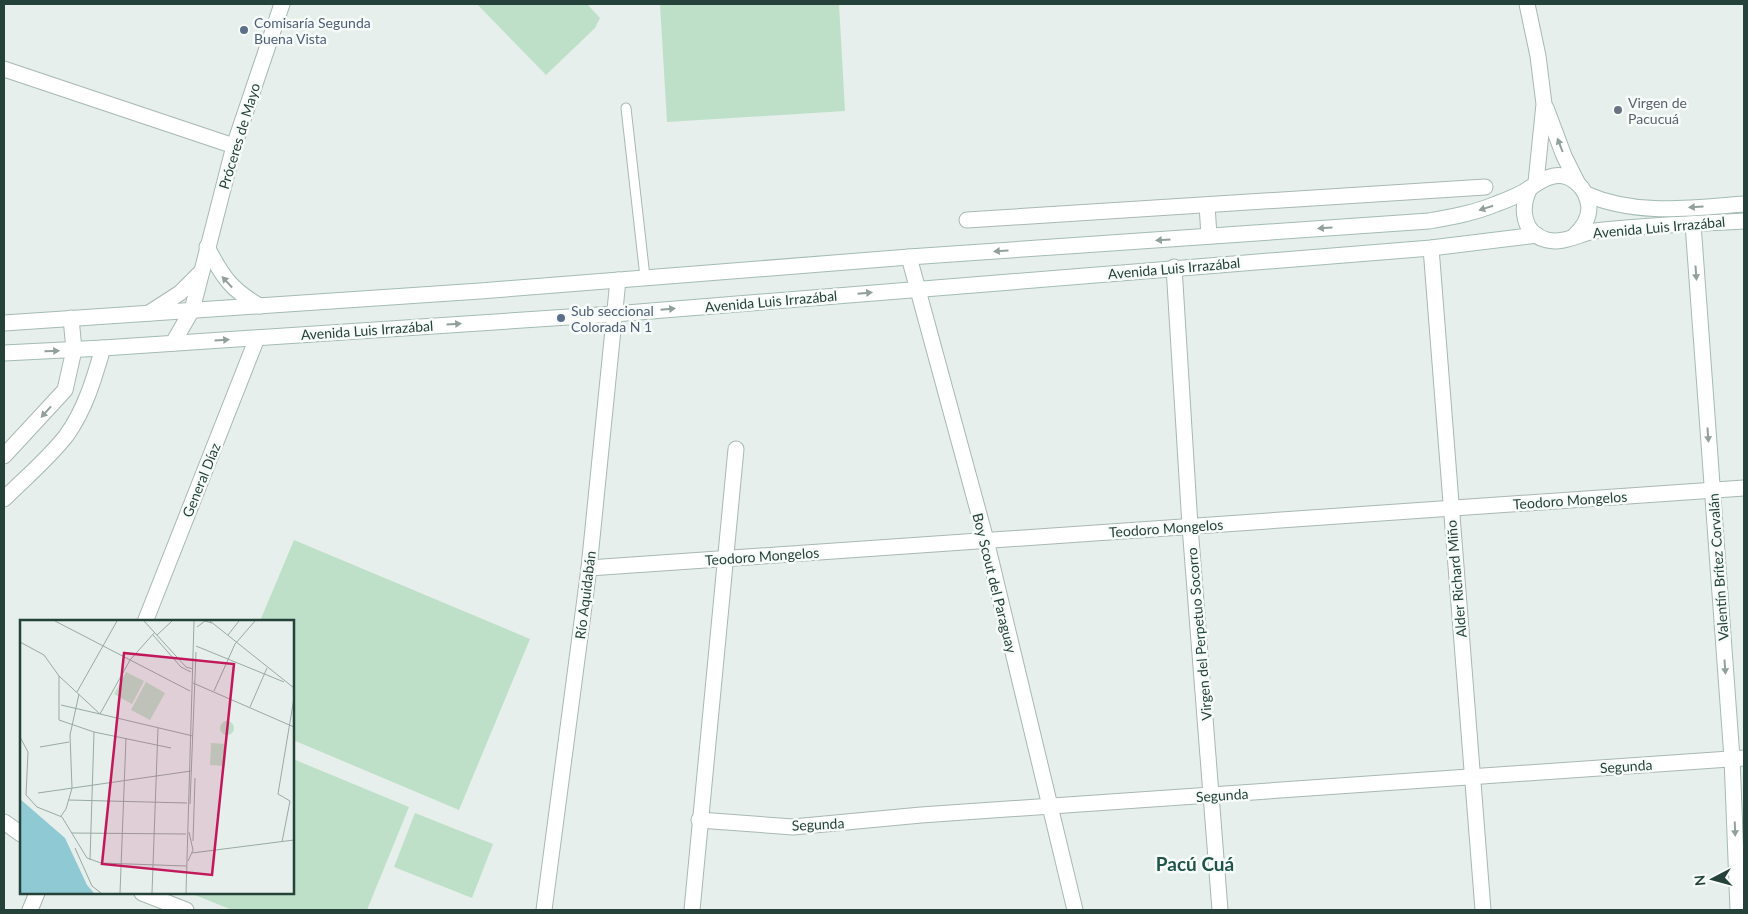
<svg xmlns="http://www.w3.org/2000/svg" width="1748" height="914" font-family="Lato,sans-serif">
  <rect width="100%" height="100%" fill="#e6efeb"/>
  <g fill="#bfe0c8">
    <polygon points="477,4 587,4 600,18 595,28 546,75"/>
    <polygon points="660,4 839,4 845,111 667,122"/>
    <polygon points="294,540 530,639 459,810 293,740 292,622 260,621"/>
    <polygon points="293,759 409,807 367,910 232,910 190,893 292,893"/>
    <polygon points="415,813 493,844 472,898 394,867"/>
  </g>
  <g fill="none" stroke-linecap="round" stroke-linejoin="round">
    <g stroke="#a8b8b2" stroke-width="11">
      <polyline id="lane" points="626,108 645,277"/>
    </g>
    <g stroke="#a8b8b2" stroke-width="17">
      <g id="street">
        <polyline points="1527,4 1538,56 1544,104 1536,182"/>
        <polyline points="4,69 234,146"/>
        <polyline points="1546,108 1564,156 1578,184"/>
        <polyline points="1207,205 1209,236"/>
        <polyline points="967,220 1485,187"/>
        <polyline points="1431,248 1483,910"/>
        <polyline points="909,257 986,540 1075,910"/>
        <polyline points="1174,267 1190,526 1220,910"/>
        <polyline points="149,313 180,293 202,271"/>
        <polyline points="173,343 192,310 234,146 282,4"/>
        <polyline points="4,456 65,390 74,350 71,318"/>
        <path d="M4,499C24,479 48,459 66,436C85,410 94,379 103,348"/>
        <polyline points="589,568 1744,488"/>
        <polyline points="145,622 257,338"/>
        <polyline points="699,820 793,827 921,815 1744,758"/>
        <polyline points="4,822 21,834"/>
        <polyline points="142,893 186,910"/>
        <polyline points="30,910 37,893"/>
        <polyline points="544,910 589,568 618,280"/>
        <polyline points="692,910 736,449"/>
      </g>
    </g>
    <g stroke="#a4bbb3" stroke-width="17">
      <g id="secondary">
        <path d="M1530,188C1520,207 1522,234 1547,240C1563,244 1579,234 1595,231C1644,225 1695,224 1744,221"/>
        <path d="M1586,194C1636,216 1691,208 1744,204"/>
        <polyline points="1693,224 1732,758 1738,910"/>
        <path d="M207,247C222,276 231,290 260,306"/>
        <path d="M4,323L480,291L909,257L1429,221C1452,217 1474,213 1496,204C1507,200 1520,195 1530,188C1545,177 1561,169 1577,183C1584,189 1588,198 1589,207C1589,219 1583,228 1574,236"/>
        <polyline points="4,353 103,348 614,314 1431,248 1537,235"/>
      </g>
    </g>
    <use href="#lane" stroke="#fff" stroke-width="9"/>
    <use href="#street" stroke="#fff" stroke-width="15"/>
    <use href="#secondary" stroke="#fff" stroke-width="15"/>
  </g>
  <defs><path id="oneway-solid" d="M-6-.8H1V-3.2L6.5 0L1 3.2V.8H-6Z" transform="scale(1.25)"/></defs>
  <g fill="#92a09c">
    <use href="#oneway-solid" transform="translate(1560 145) rotate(-111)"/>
    <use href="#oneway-solid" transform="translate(1696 207) rotate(177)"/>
    <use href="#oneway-solid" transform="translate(1486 208) rotate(162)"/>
    <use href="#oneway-solid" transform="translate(1325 228) rotate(176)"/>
    <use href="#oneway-solid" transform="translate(1163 240) rotate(176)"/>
    <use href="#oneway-solid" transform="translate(1001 251) rotate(176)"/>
    <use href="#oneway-solid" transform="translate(1696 273) rotate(86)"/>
    <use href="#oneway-solid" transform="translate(227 282) rotate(-133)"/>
    <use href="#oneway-solid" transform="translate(865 293) rotate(-5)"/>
    <use href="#oneway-solid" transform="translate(668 309) rotate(-5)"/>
    <use href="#oneway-solid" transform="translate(454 324) rotate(-4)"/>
    <use href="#oneway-solid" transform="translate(222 340) rotate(-4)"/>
    <use href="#oneway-solid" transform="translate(52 351) rotate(-2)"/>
    <use href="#oneway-solid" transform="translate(46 412) rotate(132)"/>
    <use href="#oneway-solid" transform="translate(1708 435) rotate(86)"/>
    <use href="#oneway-solid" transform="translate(1725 667) rotate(86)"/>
    <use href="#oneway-solid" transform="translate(1735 829) rotate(88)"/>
  </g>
  <g fill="#5c6f8a" stroke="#f7fbf9" stroke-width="2">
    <circle cx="244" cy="30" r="5"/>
    <circle cx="561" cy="318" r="5"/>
  </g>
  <circle fill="#6b7280" stroke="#f7fbf9" stroke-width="2" cx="1618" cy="110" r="5"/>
  <g text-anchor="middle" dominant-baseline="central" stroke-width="5" stroke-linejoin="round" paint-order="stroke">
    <g font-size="14" fill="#4e5e75" stroke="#f7fbf9" text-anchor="start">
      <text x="254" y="22">Comisaría Segunda<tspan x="254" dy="16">Buena Vista</tspan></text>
      <text x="571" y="310">Sub seccional<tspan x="571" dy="16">Colorada N 1</tspan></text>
    </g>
    <g font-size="14" fill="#5b616d" stroke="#f7fbf9" text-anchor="start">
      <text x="1628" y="102">Virgen de<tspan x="1628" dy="16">Pacucuá</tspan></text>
    </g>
    <g font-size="14" fill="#24423a" stroke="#f7fbf9">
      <text transform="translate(239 136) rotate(-73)">Próceres de Mayo</text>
      <text transform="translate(1659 227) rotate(-5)">Avenida Luis Irrazábal</text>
      <text transform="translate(1174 268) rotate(-5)">Avenida Luis Irrazábal</text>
      <text transform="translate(771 301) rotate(-5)">Avenida Luis Irrazábal</text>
      <text transform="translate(367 330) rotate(-4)">Avenida Luis Irrazábal</text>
      <text transform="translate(201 480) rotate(-68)">General Díaz</text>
      <text transform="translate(1570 500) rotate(-4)">Teodoro Mongelos</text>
      <text transform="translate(1166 528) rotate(-4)">Teodoro Mongelos</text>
      <text transform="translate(762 556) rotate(-4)">Teodoro Mongelos</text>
      <text transform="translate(1718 567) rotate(-94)">Valentín Brítez Corvalán</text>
      <text transform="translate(1456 579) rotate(-95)">Alder Richard Miño</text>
      <text transform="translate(995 583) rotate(76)">Boy Scout del Paraguay</text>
      <text transform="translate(585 595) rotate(-83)">Río Aquidabán</text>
      <text transform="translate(1199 634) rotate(-95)">Virgen del Perpetuo Socorro</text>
      <text transform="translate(1626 766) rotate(-4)">Segunda</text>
      <text transform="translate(1222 795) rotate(-4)">Segunda</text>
      <text transform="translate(818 824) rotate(-3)">Segunda</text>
    </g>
    <g font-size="19" font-weight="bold" fill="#1f5548" stroke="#f7fbf9">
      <text x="1195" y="863">Pacú Cuá</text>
    </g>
  </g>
  <g transform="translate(20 620)">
    <rect width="274" height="274" fill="#e6efeb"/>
    <path d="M106,52L124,61L112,84L94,74ZM126,62L145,73L130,100L111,90ZM200 108a7 7 0 1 1 14 0a7 7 0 1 1-14 0ZM191,123L206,124L205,146L190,145Z" fill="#bfe0c8"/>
    <path d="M0,179L45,218L67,265L74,273H0Z" fill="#8ec9d4"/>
    <path fill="none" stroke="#98aaa4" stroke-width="1" d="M35,1L170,71M124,1L166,47L173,49M190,1L274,68M177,7L185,1L192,3M133,15L161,47L171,52M137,15L152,1M208,15L219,1M0,22L24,35L39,56L80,94L173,116M176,26L264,62M39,56V100L74,112L151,128M173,63L274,107M194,71L215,24L235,1M57,72L97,1M41,85L80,94L110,40L135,12M230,87L247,48M0,117L8,132L6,175L17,187L42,197L67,238L81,243L166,246M20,127L49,122M18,173L171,151M49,180L167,183M170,184L176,32M41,196L46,189L52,168L50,115L59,74M52,213L166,214M173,221L175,158M262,222L270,181L258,174L274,78M55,228L72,266L81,273M172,233L274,220M70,240L74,112M168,241L173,230L169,212M100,273L106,118M132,273L138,108M166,273L174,1"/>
    <path fill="#c2185b" fill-opacity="0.15" stroke="#c2185b" stroke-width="2.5" d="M104,33L214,44L192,255L82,244Z"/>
    <rect width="274" height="274" fill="none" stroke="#24423a" stroke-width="2.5"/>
  </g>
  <rect width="1748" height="914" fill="none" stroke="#24423a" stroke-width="10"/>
  <g transform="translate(1713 879) rotate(264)" stroke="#f7fbf9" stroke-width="4" paint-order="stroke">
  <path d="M0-4L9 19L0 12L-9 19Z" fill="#24423a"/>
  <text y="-8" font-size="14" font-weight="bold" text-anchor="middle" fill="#24423a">N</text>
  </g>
</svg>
